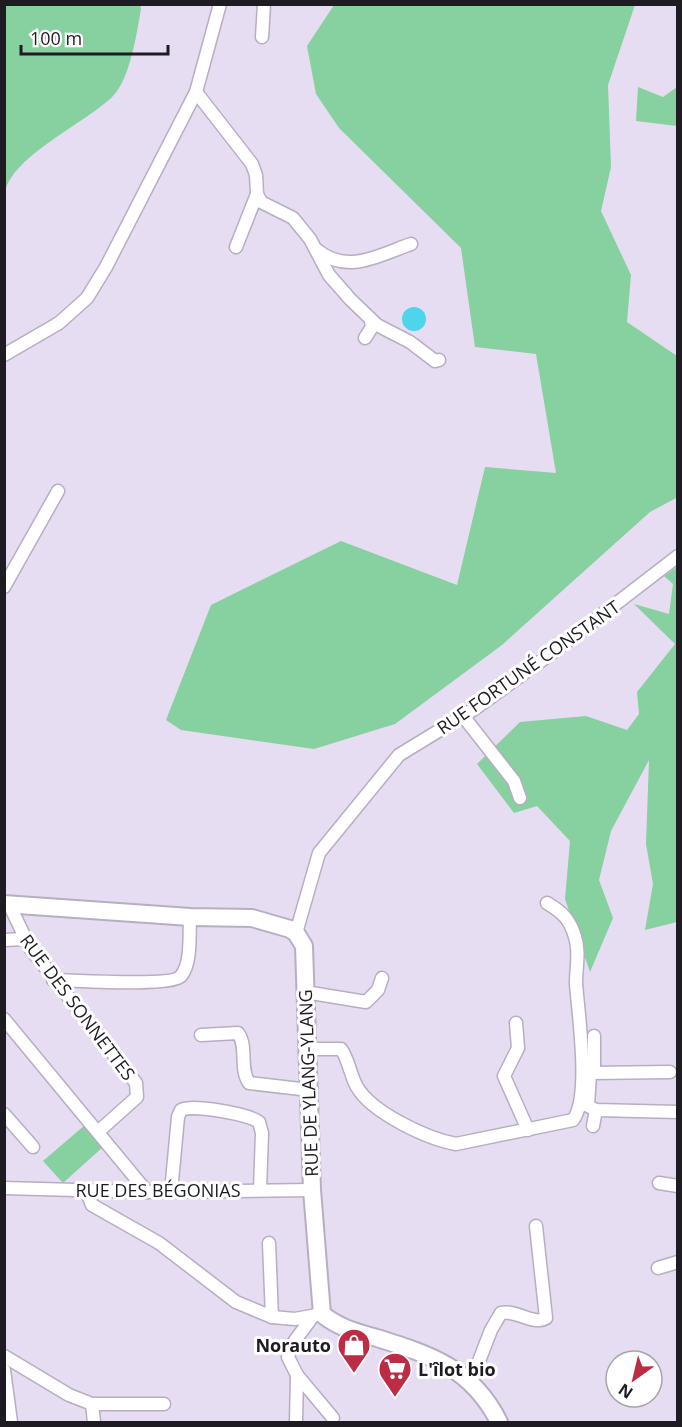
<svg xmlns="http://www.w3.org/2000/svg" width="682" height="1427" font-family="'Open Sans',sans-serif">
  <rect width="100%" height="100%" fill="#e6ddf2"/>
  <g fill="#87d09f">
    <path d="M5,4H140L141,9C137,32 130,79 113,96C89,121 10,157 5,193Z"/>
    <polygon points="334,5 635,5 608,85 611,167 601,211 631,275 627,322 677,356 678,497 650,512 502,645 395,724 314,749 181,730 166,720 211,605 341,541 457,585 485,467 556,473 536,354 475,347 461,248 339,128 316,94 307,46"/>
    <polygon points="638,87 663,97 677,87 677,126 636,121"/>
    <polygon points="677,567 677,922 645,930 653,884 646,844 649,760 611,831 599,880 613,918 590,972 565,899 570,841 537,806 514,813 477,764 520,722 586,716 627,730 639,714 637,692 675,644 634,604 669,614 673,584 664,576"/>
    <polygon points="85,1125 104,1146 63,1183 43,1161"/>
  </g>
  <circle fill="#4dd5eb" cx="414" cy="319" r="12"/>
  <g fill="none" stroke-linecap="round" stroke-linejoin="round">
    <g stroke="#b7aec2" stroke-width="15">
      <g id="street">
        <polyline points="262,37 264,4"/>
        <polyline points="196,92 252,164 256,175 257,194 261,202 293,218 310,239 329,275 350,299 377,325 410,342 435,361 439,360"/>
        <polyline points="236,247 257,194"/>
        <path d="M317,250C348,275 379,255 411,244"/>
        <polyline points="365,338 372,327 371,321"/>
        <polyline points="4,355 59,323 87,298 106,267 196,92 220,4"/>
        <polyline points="4,587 58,491"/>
        <polyline points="463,716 514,781 520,798"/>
        <polyline points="9,904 30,948 136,1083 137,1097 99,1131"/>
        <polyline points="296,933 319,853 399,755 476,708 552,653 678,556"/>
        <polyline points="4,940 24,939"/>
        <path d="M53,980C72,980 172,987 181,976C192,963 189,933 190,917"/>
        <polyline points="305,992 366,1002 378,990 382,978"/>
        <polyline points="4,1019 147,1192"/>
        <polyline points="516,1023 518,1048 504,1076 528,1130"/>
        <path d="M201,1035L238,1033C248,1047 239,1068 249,1083L309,1090"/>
        <polyline points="594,1036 594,1072"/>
        <path d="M306,1049H341C349,1060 350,1075 357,1087C372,1113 428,1139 456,1144L573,1120C591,1097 578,1013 576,983C576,967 580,952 575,937C570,919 562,912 547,903"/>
        <polyline points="670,1072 590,1073 588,1106 596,1110 678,1112"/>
        <polyline points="4,1114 33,1147"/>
        <polyline points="593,1126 596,1110"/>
        <polyline points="659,1183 678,1186"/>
        <polyline points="4,1188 147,1192 312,1190"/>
        <polyline points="86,1190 92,1205 159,1243 236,1302 272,1317 295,1319 322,1314"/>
        <path d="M171,1192L178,1117L181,1110C193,1104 248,1114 259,1122L262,1133L260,1190"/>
        <polyline points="269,1243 272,1317"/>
        <polyline points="658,1268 678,1262"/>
        <polyline points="313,1316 291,1346 288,1357 297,1375 333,1418"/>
        <polyline points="4,1356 69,1395 92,1404 164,1404"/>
        <polyline points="4,1370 11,1422"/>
        <path d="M471,1382L491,1330L501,1313C516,1309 533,1326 546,1318L536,1226"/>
        <polyline points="92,1404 94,1422"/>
        <polyline points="296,1422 297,1375"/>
      </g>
    </g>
    <g stroke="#b7aec2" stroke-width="20">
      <path id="secondary" d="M4,904L190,917L252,918L290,929L296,933L304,946L312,1190L322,1314C339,1328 356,1332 377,1338C431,1355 472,1368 499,1422"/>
    </g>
    <use href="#street" stroke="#fff" stroke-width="12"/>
    <use href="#secondary" stroke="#fff" stroke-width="16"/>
  </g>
  <defs>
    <g id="shop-pin" transform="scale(1.725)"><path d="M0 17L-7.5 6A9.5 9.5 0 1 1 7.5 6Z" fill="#bd2c45" stroke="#fff"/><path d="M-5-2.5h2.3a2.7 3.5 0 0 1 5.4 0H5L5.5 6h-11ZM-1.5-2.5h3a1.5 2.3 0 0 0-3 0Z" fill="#fff"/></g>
    <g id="supermarket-pin" transform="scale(1.725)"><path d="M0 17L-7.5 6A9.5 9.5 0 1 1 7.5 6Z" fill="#bd2c45" stroke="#fff"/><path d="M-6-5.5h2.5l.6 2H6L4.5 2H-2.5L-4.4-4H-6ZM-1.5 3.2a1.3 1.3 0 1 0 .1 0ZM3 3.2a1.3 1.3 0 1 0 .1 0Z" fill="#fff"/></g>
  </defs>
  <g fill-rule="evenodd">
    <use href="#shop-pin" x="354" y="1345"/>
    <use href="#supermarket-pin" x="395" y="1369"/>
  </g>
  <g text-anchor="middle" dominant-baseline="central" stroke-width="6" stroke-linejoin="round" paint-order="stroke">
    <g font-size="18" fill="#1e1b22" stroke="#fff">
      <text transform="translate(528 667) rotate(-35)">RUE FORTUNÉ CONSTANT</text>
      <text transform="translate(78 1007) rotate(53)">RUE DES SONNETTES</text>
      <text transform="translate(308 1083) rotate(-92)">RUE DE YLANG-YLANG</text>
      <text x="158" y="1190">RUE DES BÉGONIAS</text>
    </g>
    <g font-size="18" font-weight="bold" fill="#1e1b22" stroke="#fff" text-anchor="end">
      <text x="331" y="1345">Norauto</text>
      <text x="418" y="1369" text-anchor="start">L'îlot bio</text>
    </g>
  </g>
  <rect width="682" height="1427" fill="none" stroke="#1e1b22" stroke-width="12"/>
  <g transform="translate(634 1379) rotate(214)"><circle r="28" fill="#ffffff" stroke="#a5a4a7" stroke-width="1.5"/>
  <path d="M0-4.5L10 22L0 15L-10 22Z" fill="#bd2c45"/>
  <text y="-9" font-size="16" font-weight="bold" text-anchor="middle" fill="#1e1b22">N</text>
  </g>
  <path d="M21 45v9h147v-9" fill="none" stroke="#1e1b22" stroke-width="3"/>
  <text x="30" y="45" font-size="18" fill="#1e1b22" stroke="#ffffff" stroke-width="4.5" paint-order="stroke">100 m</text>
</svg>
